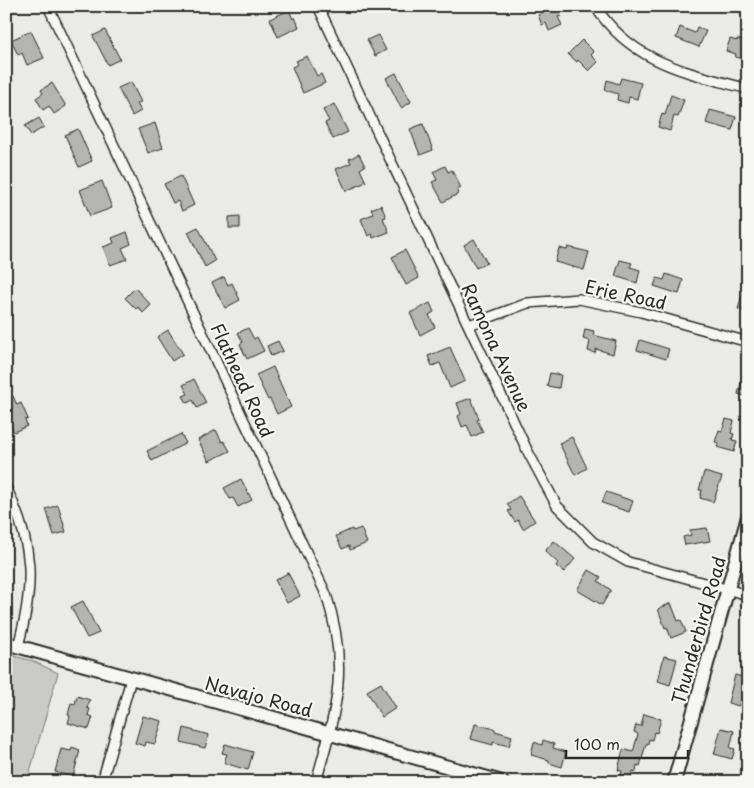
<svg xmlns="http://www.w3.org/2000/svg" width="754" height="788" font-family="'Playpen Sans',sans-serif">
  <rect width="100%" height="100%" fill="#eaeae6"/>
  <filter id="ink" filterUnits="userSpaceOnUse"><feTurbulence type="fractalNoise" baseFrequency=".02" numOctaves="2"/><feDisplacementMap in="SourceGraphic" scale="10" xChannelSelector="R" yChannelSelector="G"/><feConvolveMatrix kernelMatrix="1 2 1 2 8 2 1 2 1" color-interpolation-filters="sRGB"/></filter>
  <g filter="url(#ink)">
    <polygon fill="#cacac7" stroke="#7a7a79" points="6,654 33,661 58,673 27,782 6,782"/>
    <g fill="#b4b4b1" stroke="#2b2b2b">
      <polygon points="537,6 557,6 561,16 558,17 562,25 549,31 546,23 542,25 538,15 541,14"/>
      <polygon points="289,10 293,19 295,17 299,27 278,37 270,19"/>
      <polygon points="680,27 695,33 697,27 706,31 699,47 676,38"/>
      <polygon points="105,30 120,59 108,65 93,36"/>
      <polygon points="31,31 44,58 27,65 22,53 18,55 11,40"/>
      <polygon points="378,35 386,50 375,56 367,40"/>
      <polygon points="730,39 737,41 737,39 748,42 748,60 735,57 736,54 726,51"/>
      <polygon points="582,40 594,52 591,55 598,62 589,71 578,60 577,62 568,54"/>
      <polygon points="307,56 317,76 321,74 325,83 303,93 292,67 298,64 296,61"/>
      <polygon points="396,73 411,102 401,108 386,78"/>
      <polygon points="621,78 641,83 637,99 629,97 628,103 617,100 618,94 605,90 607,80 619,84"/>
      <polygon points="131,82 141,102 137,104 141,111 132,116 118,88"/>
      <polygon points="52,83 66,106 54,114 49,106 43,110 36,98 43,93 41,90"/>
      <polygon points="671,95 684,100 678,117 674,116 670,131 658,127 662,114 665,115"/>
      <polygon points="334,104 348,132 333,139 325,123 329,121 323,110"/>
      <polygon points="710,110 736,117 732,130 706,123"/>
      <polygon points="39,118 44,127 31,135 25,126"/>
      <polygon points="155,123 163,148 148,153 138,129"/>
      <polygon points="423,124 433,150 420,155 410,129"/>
      <polygon points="78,129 92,161 79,167 65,135"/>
      <polygon points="359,154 365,166 360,169 366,182 346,191 336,169 351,163 349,159"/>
      <polygon points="445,166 448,172 452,170 461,188 457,190 458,194 443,202 432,182 437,180 433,172"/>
      <polygon points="181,176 194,205 182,211 178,201 173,203 164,184"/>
      <polygon points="102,181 112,208 90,216 80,190"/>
      <polygon points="381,205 386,217 383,218 389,232 373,238 372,234 368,236 361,219 373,214 371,209"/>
      <polygon points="240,216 240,228 229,228 229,217"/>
      <polygon points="198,227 215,261 205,267 188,232"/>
      <polygon points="127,232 131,244 122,248 127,259 110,265 103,247 114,243 112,238"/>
      <polygon points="474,239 487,263 476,268 464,245"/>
      <polygon points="568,247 589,252 584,270 555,262 559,248 567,250"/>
      <polygon points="405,250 419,278 406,285 392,257"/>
      <polygon points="620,260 632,263 630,267 640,270 637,283 615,276"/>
      <polygon points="666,274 683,280 679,294 654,286 657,278 664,280"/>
      <polygon points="224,277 228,285 232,283 240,300 225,308 212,283"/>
      <polygon points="746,282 748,282 748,312 738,309"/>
      <polygon points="135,288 151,305 143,313 138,307 136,309 125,298"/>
      <polygon points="430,303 434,312 429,315 435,327 420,335 410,313"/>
      <polygon points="248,328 254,339 257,337 264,351 247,359 240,344 243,342 238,333"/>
      <polygon points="585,329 594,331 593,335 616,341 613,354 596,349 595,353 588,351 590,341 583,339"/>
      <polygon points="168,330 183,354 172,361 157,337"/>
      <polygon points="640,340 669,349 666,359 637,350"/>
      <polygon points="278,341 283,351 271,356 267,346"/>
      <polygon points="450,347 465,381 450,388 440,363 432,366 428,356"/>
      <polygon points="746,366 748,366 748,397 738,394"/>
      <polygon points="273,367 291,407 277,414 270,399 268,400 256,375"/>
      <polygon points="550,373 561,375 559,388 547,386"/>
      <polygon points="194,379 206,403 197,408 193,400 187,403 183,396 188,394 183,385"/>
      <polygon points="13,396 17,405 21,403 28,419 25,420 27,426 14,432 6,417 6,400"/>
      <polygon points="471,398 479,419 477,420 483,432 472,437 467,425 462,427 458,416 461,414 457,403"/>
      <polygon points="726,419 734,421 731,433 734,434 732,440 737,441 734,452 717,447 719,443 715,442 719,430 722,431"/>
      <polygon points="216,430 222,442 224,441 230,451 209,461 198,440"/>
      <polygon points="181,434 186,443 152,461 147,451"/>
      <polygon points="572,437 587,468 575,475 559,443"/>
      <polygon points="704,472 722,477 713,502 700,498 702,490 699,490"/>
      <polygon points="241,479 252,500 238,507 233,498 230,499 224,488"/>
      <polygon points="606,492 633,501 629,512 602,503"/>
      <polygon points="519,496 535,521 523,529 518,520 515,522 508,511 511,510 507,504"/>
      <polygon points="58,505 66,532 54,535 46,509"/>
      <polygon points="361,528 367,543 350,550 349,546 342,549 336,536 352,529 353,531"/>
      <polygon points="707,528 710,541 685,545 683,537 691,535 690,530"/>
      <polygon points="554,541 575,559 564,572 556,566 558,563 545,551"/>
      <polygon points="589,570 601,577 598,581 611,590 602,605 577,590"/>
      <polygon points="288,573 300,596 287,603 275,580"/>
      <polygon points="83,601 99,633 87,638 71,607"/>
      <polygon points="671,603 678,621 681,620 686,632 671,638 667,627 665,628 658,609"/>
      <polygon points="664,656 677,659 670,685 658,681"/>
      <polygon points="735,675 747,678 745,685 748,686 748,689 745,698 742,697 739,706 728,703"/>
      <polygon points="381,683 396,708 382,717 367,691"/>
      <polygon points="77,696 90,700 87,708 90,709 88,715 93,717 89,729 68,723 70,716 68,715 71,703 75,704"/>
      <polygon points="644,714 661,719 657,733 654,732 652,740 649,739 648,744 646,744 640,766 637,765 636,772 633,771 630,781 620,779 622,771 618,770 623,749 633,752 638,734 634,732 636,725 641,726"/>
      <polygon points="143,716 162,721 155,744 146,742 145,746 135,743"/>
      <polygon points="475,724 495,729 495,731 512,736 509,746 493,742 493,745 471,739"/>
      <polygon points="184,728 209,735 205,748 181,742"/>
      <polygon points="721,728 734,731 730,748 735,749 732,759 714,754"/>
      <polygon points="543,740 554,744 553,748 566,752 562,767 549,763 549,760 531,755 534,742 542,745"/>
      <polygon points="225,744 253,752 248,770 224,763 227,754 222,753"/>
      <polygon points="72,747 80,750 73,777 55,772 61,749 71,751"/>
    </g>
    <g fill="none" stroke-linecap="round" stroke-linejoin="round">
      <g stroke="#2b2b2b" stroke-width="12">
        <g id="street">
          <path d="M48,6L326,594C350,668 336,710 316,782"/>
          <polyline points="318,6 528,452 557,506 593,542 628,562 748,595"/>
          <path d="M595,6C632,63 686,72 748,89"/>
          <polyline points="469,325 528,303 579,299 641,312 748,342"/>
          <path d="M6,487C34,545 35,585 18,646"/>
          <polyline points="102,782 131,679"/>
        </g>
      </g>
      <g stroke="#2b2b2b" stroke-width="16">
        <g id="secondary">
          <polyline points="6,643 502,782"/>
          <polyline points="674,782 748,517"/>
        </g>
      </g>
      <use href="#street" stroke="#f6f6f2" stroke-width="9"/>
      <use href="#secondary" stroke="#f6f6f2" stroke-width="12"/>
    </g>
  </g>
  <g text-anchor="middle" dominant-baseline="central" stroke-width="4.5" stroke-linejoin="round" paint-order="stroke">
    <g font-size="18" fill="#2b2b2b" stroke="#f6f6f2">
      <text transform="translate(626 294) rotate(12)">Erie Road</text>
      <text transform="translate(497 347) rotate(65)">Ramona Avenue</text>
      <text transform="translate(243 380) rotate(65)">Flathead Road</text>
      <text transform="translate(698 630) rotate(-74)">Thunderbird Road</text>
      <text transform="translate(259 696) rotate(15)">Navajo Road</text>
    </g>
  </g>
  <rect width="754" height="788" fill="none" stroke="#f6f6f2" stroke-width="25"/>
  <rect x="12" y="12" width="729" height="763" fill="none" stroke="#2b2b2b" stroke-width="2" filter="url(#ink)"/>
  <path d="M566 750v8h122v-8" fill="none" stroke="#2b2b2b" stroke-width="2.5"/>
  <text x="574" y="750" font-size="15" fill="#2b2b2b" stroke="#f6f6f2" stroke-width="4" paint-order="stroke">100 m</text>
</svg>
